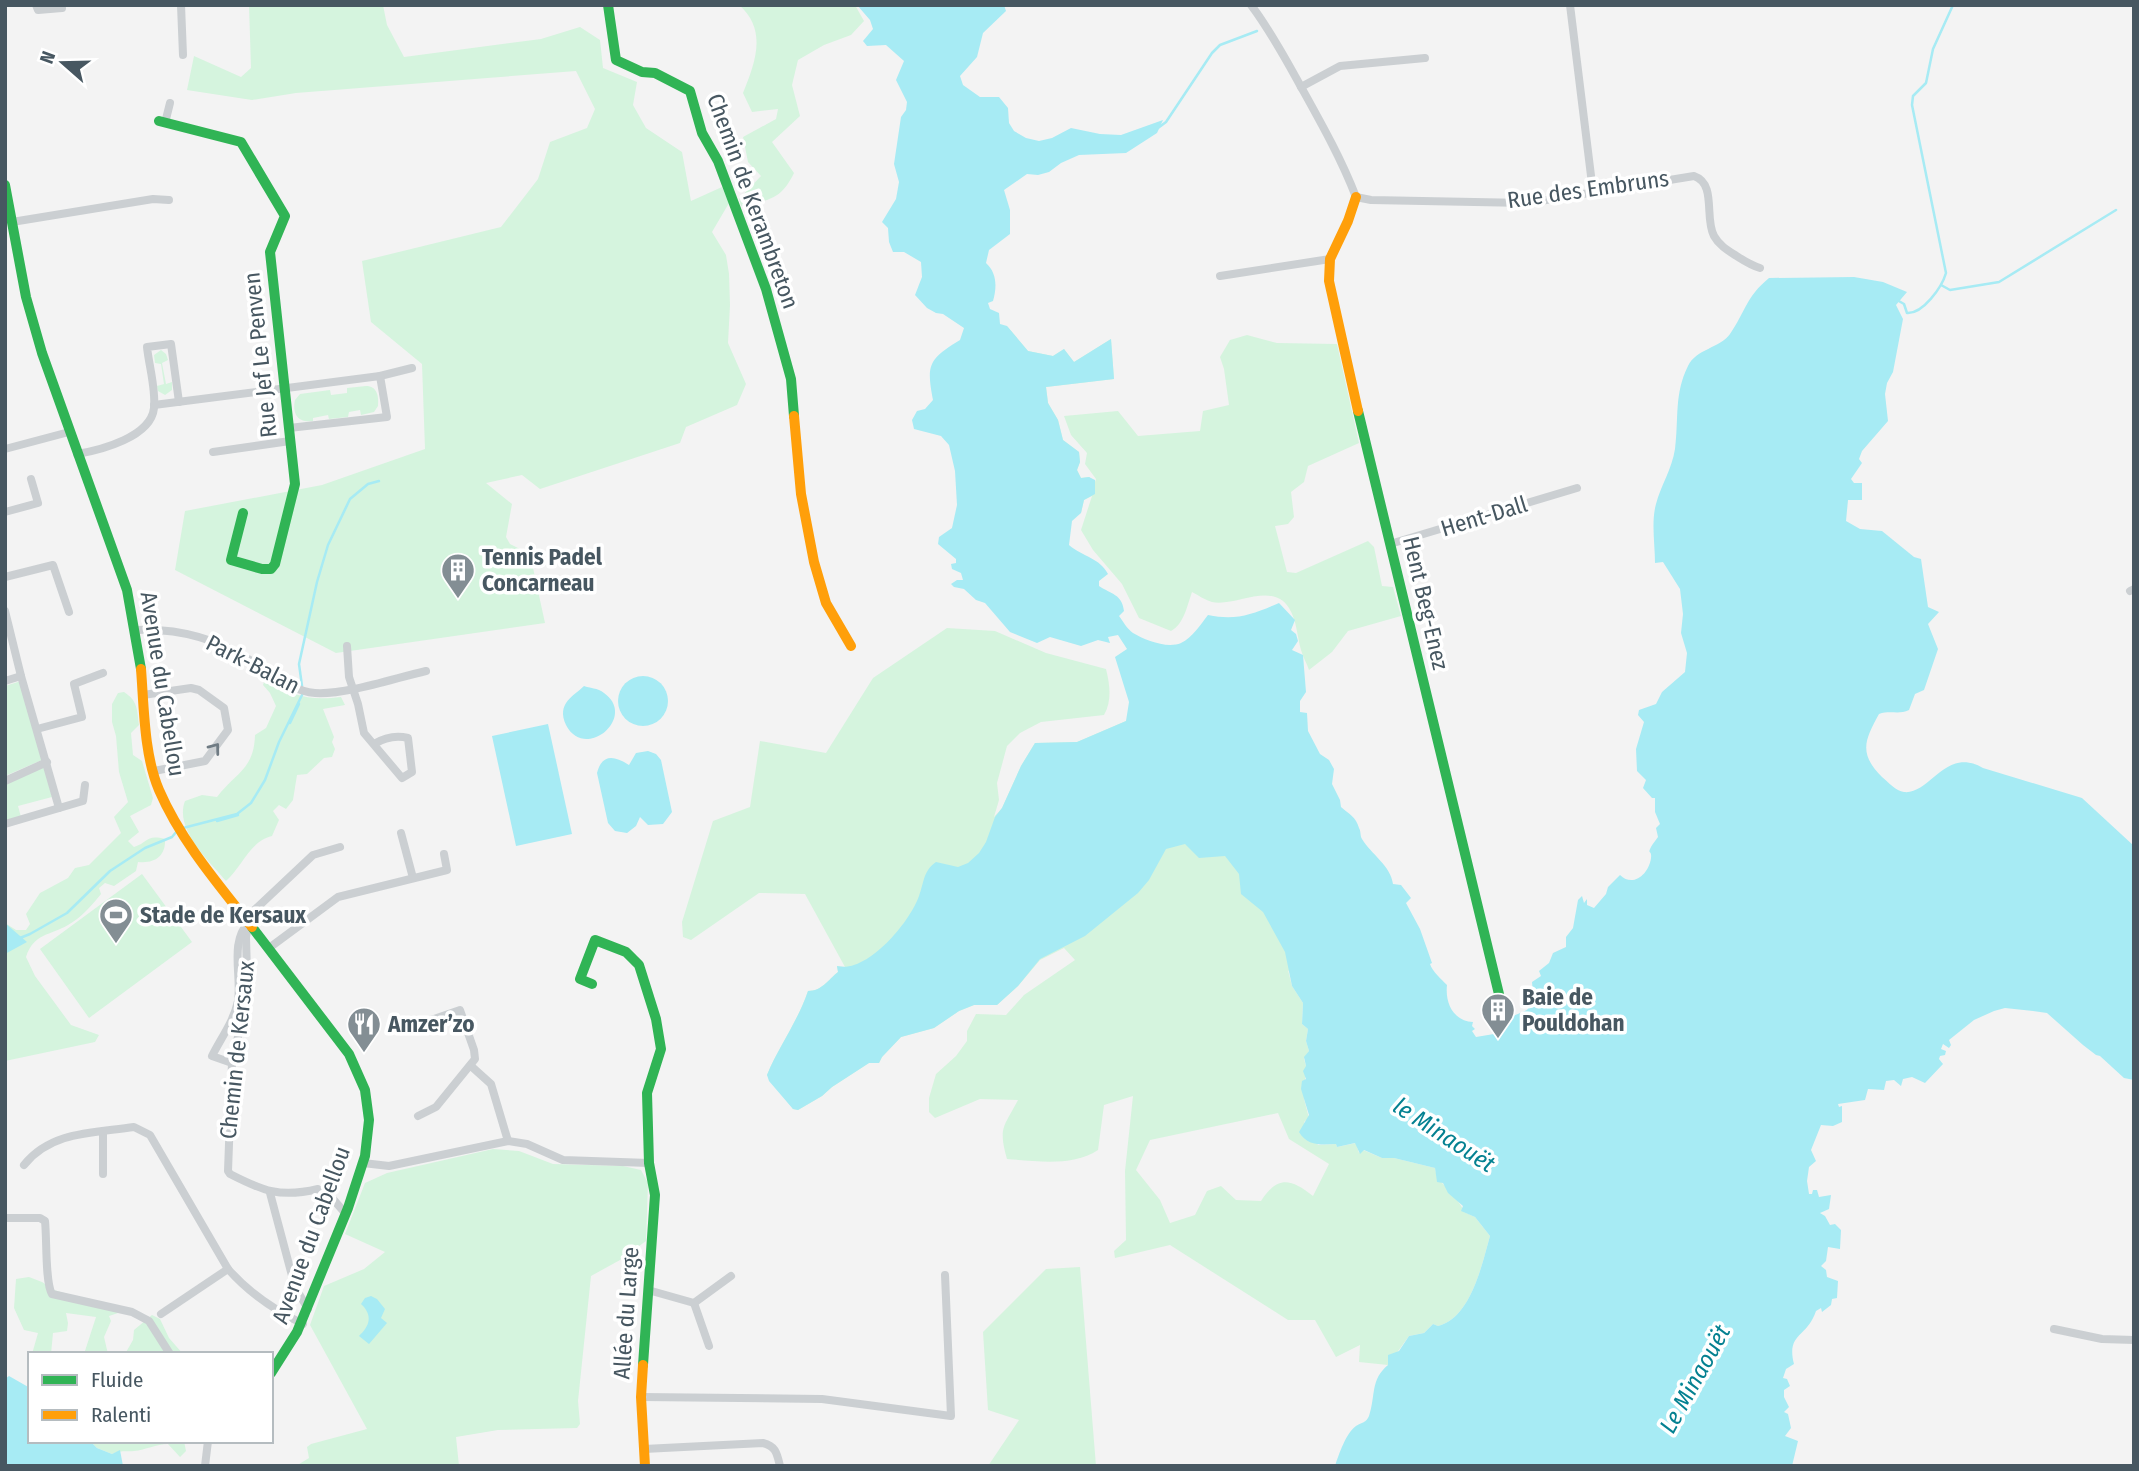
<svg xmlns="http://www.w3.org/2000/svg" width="2139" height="1471" font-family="'Fira Sans Condensed',sans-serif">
  <rect width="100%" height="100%" fill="#f3f3f3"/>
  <g fill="#d5f4de" fill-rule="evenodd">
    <polygon points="249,5 383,5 387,25 404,57 541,39 580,27 600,40 603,68 637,82 633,105 646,128 682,152 691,201 722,187 729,203 712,232 726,255 729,274 730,305 728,343 746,384 737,405 686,427 680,443 540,489 522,475 486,483 512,504 506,537 510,544 530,554 545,623 336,653 175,570 185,511 322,485 425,449 422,364 371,322 362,261 501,227 538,179 550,142 587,128 595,109 576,71 296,93 252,100 187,90 194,56 241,77 251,68"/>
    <path d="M739,5H855L864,21L851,35L824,45L798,60L792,85L800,116L772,142L794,173C781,200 769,200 741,206L739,199L761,176L748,162L743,137L776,119L778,109L752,112L743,93C755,63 768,30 739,5Z"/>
    <path d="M1007,326L1028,351L1053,356L1064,349L1074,362L1111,339L1114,379L1046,387L1048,403L1058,420L1063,440L1079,452L1080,462L1077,470L1081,478L1089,477L1095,482L1096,479L1085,464L1087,453L1071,435L1064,416L1118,411L1138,436L1200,431L1203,411L1229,405L1224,369L1220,357L1230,340L1247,335L1277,343L1337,344L1359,443L1308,466L1304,482L1291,492L1294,517L1288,524L1275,526L1287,572L1296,573L1368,541L1374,547L1382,586L1393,587L1401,616L1348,631L1332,652L1309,670C1307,664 1303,657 1301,650C1297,636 1297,621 1289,608C1272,581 1236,607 1212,602C1205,600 1198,595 1192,592C1187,606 1184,624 1171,631L1139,618L1122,584L1093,550L1081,530L1092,496L1084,500L1081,513Z"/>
    <polygon points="161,350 166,354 168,360 162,363 166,384 172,382 172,390 165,395 158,391 157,386 164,384 161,364 155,363 154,355"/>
    <path d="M366,386C377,386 379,396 378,406L374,412L361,415L360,410L349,412L348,417L329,419L328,415L313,418V421C298,423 292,414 295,400L300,394L330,390L331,395L347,393V388Z"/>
    <path d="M947,628L995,631L1046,653L1106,669C1110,685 1112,701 1104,715L1041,722L1020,733L1007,746L997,783L999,800L994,817L1002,808L1021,766L1035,743L1077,742L1126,721L1226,786L1328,1035L1288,970L1292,986L1303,1003L1302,1024L1308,1029L1306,1041L1309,1051L1304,1059L1306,1066L1304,1099L1309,1118L1304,1122L1318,1145L1336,1144L1337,1147L1356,1143L1359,1153L1363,1150L1382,1158H1394L1435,1168L1437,1178C1443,1183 1463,1205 1464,1212L1475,1217L1490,1236C1482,1264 1471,1318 1438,1326L1433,1324L1424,1333L1409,1336L1388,1365L1359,1362L1360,1345L1336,1357L1315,1320H1288L1170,1245L1115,1258L1114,1251L1126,1240L1125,1171L1133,1096L1104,1105L1098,1150C1072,1167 1037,1161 1007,1159C998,1127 1004,1127 1018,1100L980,1099L935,1118L929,1112V1098L936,1074L956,1056L967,1041V1031L976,1014L1006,1015L1024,995L1075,960L1064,948L1040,960L1018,986L997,1005H974L959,1011L934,1028L901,1037L882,1057L879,1063H869L832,1087L822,1096L798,1110L793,1109L767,1075C779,1046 798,1021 808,991C822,991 828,980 838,972L837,966L845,967L805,894L759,893L691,940L683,937L682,922L713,821L750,807L760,741L826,753L873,678ZM1278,1113L1289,1139L1329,1164L1313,1196C1291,1179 1278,1175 1261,1201L1236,1200L1221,1186L1207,1191L1195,1215L1170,1223L1160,1200L1136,1170L1150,1140Z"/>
    <path d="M265,679C293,696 309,701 341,697L345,705L323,709L334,737L332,742L335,749L332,757L324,758L307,774L297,775L293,800L286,809L279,805L273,811L279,820L272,836C250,841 242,867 226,881C209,861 174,829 185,801L202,795L217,797C235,773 254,770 255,735L266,728L276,706L270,693L263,685Z"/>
    <polygon points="21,681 42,760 5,776 5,686"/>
    <path d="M124,692C138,701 137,710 139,725L131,733L133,755L142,761L153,798L151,805L130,816L139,832L128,841L134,847C149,842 146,834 165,839C166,856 155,864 138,862L136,871L114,886L105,883L99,888L101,894C92,905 81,918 68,925C49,936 34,933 26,957L35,976L71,1025L99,1035L95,1042L5,1061V923L16,930H26L30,924L26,914L40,893L68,878L75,868L89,865L121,833L114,817L128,802L119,772L116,736L112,722V704L118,693Z"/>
    <polygon points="44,766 52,797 18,806 21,817 5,822 5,781"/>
    <polygon points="142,874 192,942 89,1018 40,949"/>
    <polygon points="493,1149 519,1151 553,1164 623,1166 641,1170 648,1183 646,1241 620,1260 591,1276 578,1401 580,1424 577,1428 498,1430 456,1437 459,1466 296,1466 309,1458 307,1447 311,1444 367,1429 310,1325 324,1286 364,1269 385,1252 345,1234 365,1183 387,1173"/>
    <polygon points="1080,1267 1096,1466 988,1466 1019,1420 988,1410 983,1332 1046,1269"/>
    <polygon points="29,1277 42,1282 54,1290 124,1311 109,1316 111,1321 104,1337 108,1354 84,1354 96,1317 66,1313 68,1323 67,1331 53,1333 51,1354 32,1354 38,1333 24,1330 14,1308 16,1279"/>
    <polygon points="152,1315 160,1319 169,1338 183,1354 125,1354 133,1340 134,1330"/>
    <path d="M90,1441H184L186,1451L180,1457L168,1444C156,1444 146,1450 134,1451C125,1452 121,1450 112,1454L97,1448Z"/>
  </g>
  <g fill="#a7ebf4">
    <path d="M857,5H1004L1006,11L983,33L977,57L960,76L963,85L980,97H999L1008,108L1009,123L1014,131L1026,138L1039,141L1052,138L1071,128L1100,134L1121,135L1163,120L1157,133L1126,153L1079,155L1061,163L1049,172L1038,175L1027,174L1004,190L1010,210V234L989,250L986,263C997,273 997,287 993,301L988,303L990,309L999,313L1000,324L1007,326L1028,351L1053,356L1064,349L1074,362L1111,339L1114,379L1046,387L1048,403L1058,420L1063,440L1079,452L1080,462L1077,470L1081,478L1089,477L1095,480V494L1084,500L1081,513L1072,521L1069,545C1083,557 1100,558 1108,574L1099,581V586C1111,594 1122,594 1124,611L1119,616C1123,621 1127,629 1133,633C1145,640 1167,649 1181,643C1192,638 1201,624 1208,615C1237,621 1253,614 1279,603L1295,620L1291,630L1296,634L1298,641L1292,650L1303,655L1306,692L1300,701V712L1307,713L1308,731L1320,754L1329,760L1334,769L1332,784L1340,800L1341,807C1349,814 1356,817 1359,828C1361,831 1360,836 1362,839C1371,854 1391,866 1393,884L1401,885L1411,898L1406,903L1420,929L1432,963L1430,964C1432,971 1442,980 1447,985C1445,1003 1453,1021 1473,1022L1472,1026L1475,1029L1472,1031L1476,1037L1500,1033L1513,1016L1527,1010L1534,998L1522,999L1533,994L1532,982L1541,976L1539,971L1549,963L1553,953L1566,947V937L1573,928L1578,900L1582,896L1584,903L1587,899V905L1594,908L1606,894L1608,887L1620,875C1633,888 1649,874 1651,858C1652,849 1647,855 1651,847C1653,843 1656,840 1658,837L1656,828L1660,824L1655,812V798H1652L1643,788L1646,780L1637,771L1636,749L1644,722L1638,715L1639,710L1656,704L1662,692L1685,672L1687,653L1681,633L1683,614L1680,589L1663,562L1655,563C1655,544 1651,522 1656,504C1661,485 1672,469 1675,449C1679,418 1674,394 1688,366C1696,349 1720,348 1730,334C1746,311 1745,298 1769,278L1854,277L1883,282L1907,292L1896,305L1903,319L1893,372L1887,383L1885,394L1888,421L1862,451L1859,459L1862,463L1851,479L1854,483H1862V500H1848L1846,521L1860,529L1882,531L1914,557L1921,559L1928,607L1939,612L1928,624L1938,649L1924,690L1915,694L1909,710C1899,715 1890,710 1879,714C1864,741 1859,754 1882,777C1888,782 1896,791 1904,792C1930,795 1945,746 1983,768L2082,798L2134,846V1080L2124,1078L2100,1056L2096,1055L2083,1045L2047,1013L2033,1011L2005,1008L1994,1011L1974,1020L1949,1040L1951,1045L1949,1048L1943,1044L1941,1049L1946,1051L1945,1055L1940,1056L1939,1059L1943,1064L1925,1083L1912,1077L1903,1079L1901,1086L1894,1080L1886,1081L1884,1090L1868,1089L1865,1100L1838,1104L1839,1107L1842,1106V1122L1833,1126L1821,1125L1811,1150L1816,1161L1809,1167L1807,1181L1809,1194H1812L1813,1190H1817L1819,1197L1831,1195L1829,1209L1820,1213L1825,1216L1830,1225L1835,1224L1841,1230L1840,1249L1828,1247L1826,1261L1821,1266L1826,1270L1827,1277L1838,1281L1837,1298L1832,1299L1831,1305L1822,1312L1821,1308L1816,1311C1807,1338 1786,1333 1794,1364L1786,1369L1783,1378L1787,1379L1790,1386L1784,1390V1397L1789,1407L1784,1412L1788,1414L1791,1428L1785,1436L1798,1441L1792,1466H1335C1339,1454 1346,1433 1356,1426C1362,1422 1366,1423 1369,1416C1376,1395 1370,1380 1388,1365V1355L1399,1351L1409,1336L1424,1333L1433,1324L1438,1326C1471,1318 1482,1264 1490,1236L1475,1217L1461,1211L1463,1206L1448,1193L1443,1183L1437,1182L1435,1168L1394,1158H1382L1364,1150L1360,1154L1355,1143L1337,1147L1336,1144C1321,1145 1307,1146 1299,1132L1309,1115L1301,1089L1302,1081L1306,1079L1303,1071L1306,1066L1304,1057L1309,1051L1306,1041L1308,1029L1302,1024L1303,1003L1292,986L1285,952L1263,912L1241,894L1239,874L1225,856L1199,858L1185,844L1166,849L1149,880L1138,893L1085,936L1040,959L1018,986L997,1005H974L959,1011L934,1028L901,1037L882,1057L879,1063H869L832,1087L822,1096L798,1110L793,1109L769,1081L767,1075C779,1046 798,1021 808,991C822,991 828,980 838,972L837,966C867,974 910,922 919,896C924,883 923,871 936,862L958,867L968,863L979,853L986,842L995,817L1002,808L1021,766L1035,743L1077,742L1126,721L1129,702L1115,657L1127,649L1118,635L1108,637L1110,643L1098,640L1081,646L1050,637L1037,643L1010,632L985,603L976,600L964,589L954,587L951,584L957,580H963L961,573L952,569L951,564L956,563V559L938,544L939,537L952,528L957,505L955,471L949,445L941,436L914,429L912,420L917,411L925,409L933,400C926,364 929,359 960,340L964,328L943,314L936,313L927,308L915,295L922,277L921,262L904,252H893L889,242L888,228L882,222L896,199L899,182L894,164L901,117L906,110L907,102L896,80L904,61L886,45L867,46L863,41L873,29L870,20Z"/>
    <circle cx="643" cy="701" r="25"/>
    <path d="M584,686C589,688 598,688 604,693C638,717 585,762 566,725C556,703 574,696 584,686Z"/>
    <polygon points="548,724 572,834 516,846 492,736"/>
    <path d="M648,751L656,754L661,760L672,812L663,824L648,825L640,817L636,826L627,833L615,831L608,823L597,773C602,753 615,756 629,765L636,753Z"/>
    <polygon points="5,923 27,942 5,954"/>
    <path d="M371,1296L377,1299L385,1309L381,1318L387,1323L369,1344L359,1336C370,1326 373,1315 361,1304L365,1298Z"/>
    <polygon points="9,1376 30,1388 30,1441 90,1441 97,1448 112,1454 120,1450 123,1466 5,1466 5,1379"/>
  </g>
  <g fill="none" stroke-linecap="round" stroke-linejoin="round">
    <g stroke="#a7ebf4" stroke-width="2.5">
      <polyline points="1158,128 1166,122 1212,53 1220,45 1257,31"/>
      <polyline points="1941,285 1950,290 1999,282 2116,210"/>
      <path d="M1897,300L1904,304L1907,313C1923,314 1942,287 1946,273L1912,105L1913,96L1926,83L1933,49L1953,5"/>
      <polyline points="302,686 299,664 317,582 328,545 350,499 368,484 379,481"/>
      <polyline points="290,723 299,704"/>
      <polyline points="217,821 238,815"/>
      <polyline points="183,828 237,814 251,803 265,780 279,742 303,693"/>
      <polyline points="20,938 30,934 67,913 110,871 145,848 172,837 177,831"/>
    </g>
    <g stroke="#cbcfd2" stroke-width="8">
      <polyline points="36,5 38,10 62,8 61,5"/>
      <polyline points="181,5 183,55"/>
      <path d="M1251,5C1270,30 1285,58 1300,85C1320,121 1341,158 1356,197L1371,200L1528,203L1694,176C1717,184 1704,218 1714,236C1719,245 1727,250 1735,255C1743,260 1750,265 1760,268"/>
      <polyline points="1570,5 1593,192"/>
      <polyline points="1301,87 1340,66 1425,58"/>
      <polyline points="165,123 170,103"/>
      <polyline points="12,222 153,199 169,200"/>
      <polyline points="1220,276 1330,259"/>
      <polyline points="154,405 380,376 412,368"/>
      <polyline points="289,428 387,417 380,376"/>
      <polyline points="5,449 69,432"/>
      <polyline points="213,452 290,441"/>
      <path d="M77,454C101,450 151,437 154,408C156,389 149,366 147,347L171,344L179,402"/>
      <polyline points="5,512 38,503 31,479"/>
      <polyline points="1390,544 1577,488"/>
      <polyline points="5,577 53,565 69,612"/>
      <polyline points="2130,591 2134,589"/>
      <polyline points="5,611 21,676 59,808"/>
      <path d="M135,630C176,628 213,637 248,659C266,670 293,692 315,693C346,695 395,678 426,671"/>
      <path d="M347,646L349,677L358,704L364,733L402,778L412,772L408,738C396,735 384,738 374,744"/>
      <polyline points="5,681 21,676"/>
      <polyline points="143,695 191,688 199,690 224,708 228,730 205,761 154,771"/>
      <polyline points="37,729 82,717 74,684 103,673"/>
      <polyline points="5,781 47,762"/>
      <polyline points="5,824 83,801 85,785"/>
      <polyline points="401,833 413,878"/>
      <polyline points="246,918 313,855 340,847"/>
      <path d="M249,922L246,937L247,973L245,1006L232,1063L228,1171L230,1174C263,1191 280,1198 318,1189L332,1198L346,1214"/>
      <polyline points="269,948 338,897 447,870 444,854"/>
      <path d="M232,1063L212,1056C221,1038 234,1021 238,1001C242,976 229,942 249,922"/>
      <polyline points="471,1066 491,1084 508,1141"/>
      <polyline points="418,1116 436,1107 475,1059 474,1050 460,1010 431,1020"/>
      <polyline points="103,1132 103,1174"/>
      <polyline points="363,1163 389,1166 508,1141 527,1144 563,1160 649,1163"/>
      <path d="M24,1165C51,1131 94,1133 134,1127L150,1135L228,1269C248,1292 276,1311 303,1324"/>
      <polyline points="270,1193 295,1287 308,1309"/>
      <path d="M5,1218H40L45,1221C47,1239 45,1283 52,1294L132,1312L149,1321L170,1354"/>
      <polyline points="648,1290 694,1303"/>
      <polyline points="694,1303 731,1276"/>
      <polyline points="694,1303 709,1346"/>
      <polyline points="161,1314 228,1269"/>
      <polyline points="2054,1329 2102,1339 2134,1340"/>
      <polyline points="641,1397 822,1399 951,1416 945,1275"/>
      <path d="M644,1449L763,1443C776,1446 777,1454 780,1466"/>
      <polyline points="205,1466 208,1441"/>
    </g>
    <g stroke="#30b455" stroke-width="10">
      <polyline points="608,5 616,60 642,72 655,73 690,91 702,133 718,161 766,289 791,379 794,416"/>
      <polyline points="159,121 241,142 285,216 270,252 295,484 275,564 271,569 262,569 231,560 243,513"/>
      <polyline points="5,185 26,297 42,353 127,590 141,669"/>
      <polyline points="1358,411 1505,1019"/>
      <polyline points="252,927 349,1054 365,1090 369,1120 365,1156 348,1208 297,1332 271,1373"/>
      <polyline points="592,984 580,979 595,940 626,952 639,965 656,1019 661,1049 647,1093 649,1163 655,1195 643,1365"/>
    </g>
    <g stroke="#ff9f0a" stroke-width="10">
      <polyline points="1356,197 1348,221 1330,259 1329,281 1358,411"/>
      <polyline points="794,416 801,494 814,562 826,603 851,646"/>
      <path d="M141,669C144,707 144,755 159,790C181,841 218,884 252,927"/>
      <polyline points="643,1365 641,1397 645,1466"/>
    </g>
  </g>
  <defs><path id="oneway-chevron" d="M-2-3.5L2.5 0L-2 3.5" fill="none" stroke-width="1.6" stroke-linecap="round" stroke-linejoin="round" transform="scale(1.75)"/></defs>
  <use stroke="#6f7b83" href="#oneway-chevron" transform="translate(215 748) rotate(-53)"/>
  <defs>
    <g id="building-pin" transform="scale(1.75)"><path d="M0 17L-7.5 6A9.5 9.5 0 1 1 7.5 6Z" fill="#838e94" stroke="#fff"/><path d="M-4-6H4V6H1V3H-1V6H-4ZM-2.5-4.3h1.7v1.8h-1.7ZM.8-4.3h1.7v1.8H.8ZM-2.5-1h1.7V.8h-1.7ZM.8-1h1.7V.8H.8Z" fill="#fff"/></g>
    <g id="stadium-pin" transform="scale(1.75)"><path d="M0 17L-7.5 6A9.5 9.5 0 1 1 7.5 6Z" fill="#838e94" stroke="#fff"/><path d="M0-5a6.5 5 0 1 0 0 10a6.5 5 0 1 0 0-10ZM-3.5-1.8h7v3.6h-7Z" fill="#fff"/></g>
    <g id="restaurant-pin" transform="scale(1.75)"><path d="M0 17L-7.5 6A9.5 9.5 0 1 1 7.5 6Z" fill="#838e94" stroke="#fff"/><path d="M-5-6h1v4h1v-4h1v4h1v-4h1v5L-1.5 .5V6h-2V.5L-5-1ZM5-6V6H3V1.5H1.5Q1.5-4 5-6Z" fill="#fff"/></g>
  </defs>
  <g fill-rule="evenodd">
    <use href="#building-pin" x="458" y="570"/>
    <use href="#stadium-pin" x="116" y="915"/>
    <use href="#building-pin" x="1498" y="1010"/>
    <use href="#restaurant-pin" x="364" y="1024"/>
  </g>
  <g text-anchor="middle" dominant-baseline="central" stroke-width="7" stroke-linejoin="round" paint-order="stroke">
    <g font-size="23" fill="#475761" stroke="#fff">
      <text transform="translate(1588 189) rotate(-8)">Rue des Embruns</text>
      <text transform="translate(753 201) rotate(70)">Chemin de Kerambreton</text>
      <text transform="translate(260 355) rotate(-96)">Rue Jef Le Penven</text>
      <text transform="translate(1484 516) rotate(-17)">Hent-Dall</text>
      <text transform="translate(1426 603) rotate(77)">Hent Beg-Enez</text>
      <text transform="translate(253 664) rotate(27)">Park-Balan</text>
      <text transform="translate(163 684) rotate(81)">Avenue du Cabellou</text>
      <text transform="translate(237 1050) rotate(-84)">Chemin de Kersaux</text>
      <text transform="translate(311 1235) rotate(-70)">Avenue du Cabellou</text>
      <text transform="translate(626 1313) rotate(-86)">Allée du Large</text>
    </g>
    <g font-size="23" font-weight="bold" fill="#475761" stroke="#fff" text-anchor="start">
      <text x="482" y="557">Tennis Padel<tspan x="482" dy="26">Concarneau</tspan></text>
      <text x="140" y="915">Stade de Kersaux</text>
      <text x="1522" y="997">Baie de<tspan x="1522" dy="26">Pouldohan</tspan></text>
      <text x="388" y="1024">Amzer’zo</text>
    </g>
    <g font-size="24" font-style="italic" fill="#048191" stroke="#fff">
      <text transform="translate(1444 1135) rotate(33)">le Minaouët</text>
      <text transform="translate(1695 1379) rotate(-61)">Le Minaouët</text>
    </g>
  </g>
  <rect width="2139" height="1471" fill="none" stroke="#475761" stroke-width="14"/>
  <rect x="28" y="1352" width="245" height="91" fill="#ffffff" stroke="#b5bcc0" stroke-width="2"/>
  <rect x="42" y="1375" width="35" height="10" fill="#30b455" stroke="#b5bcc0" stroke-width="2"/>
  <text x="91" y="1387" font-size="21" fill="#475761">Fluide</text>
  <rect x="42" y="1410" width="35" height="10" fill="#ff9f0a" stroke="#b5bcc0" stroke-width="2"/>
  <text x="91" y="1422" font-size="21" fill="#475761">Ralenti</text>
  <g transform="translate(63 63) rotate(290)" stroke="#ffffff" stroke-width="5" paint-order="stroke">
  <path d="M0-5L12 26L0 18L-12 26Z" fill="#475761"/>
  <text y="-10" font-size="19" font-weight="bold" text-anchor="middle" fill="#475761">N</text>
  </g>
</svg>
